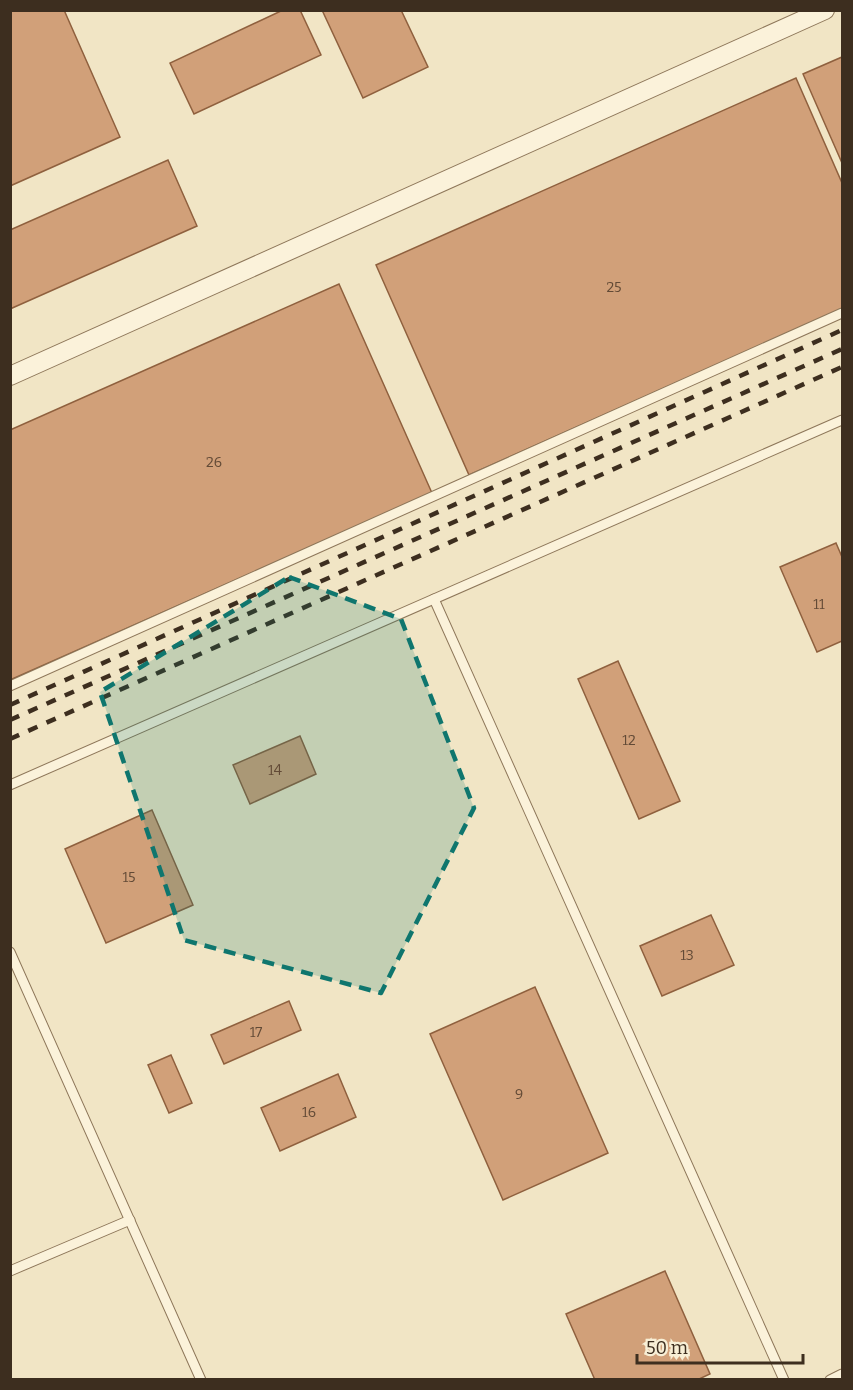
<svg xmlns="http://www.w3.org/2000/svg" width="853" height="1390" font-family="Bitter,serif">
  <rect width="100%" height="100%" fill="#f1e5c5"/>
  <g fill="#d1a079" stroke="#8f603e" stroke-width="1.5">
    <polygon points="10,10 64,10 120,137 10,186"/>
    <polygon points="283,10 300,10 321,55 194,114 170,63"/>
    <polygon points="322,10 401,10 428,67 363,98"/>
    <polygon points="842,57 842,163 803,74"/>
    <polygon points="796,78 842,183 842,309 469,475 376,265"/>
    <polygon points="168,160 197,226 10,309 10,230"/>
    <polygon points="339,284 432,493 10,680 10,430"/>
    <polygon points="836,543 842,557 842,641 817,652 780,567"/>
    <polygon points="618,661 680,801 639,819 578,679"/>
    <polygon points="300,736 316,774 250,804 233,765"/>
    <polygon points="152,810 193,905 106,943 65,849"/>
    <polygon points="711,915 734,965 662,996 640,946"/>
    <polygon points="535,987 608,1153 503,1200 430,1034"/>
    <polygon points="289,1001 301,1030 224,1064 211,1035"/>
    <polygon points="171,1055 192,1103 169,1113 148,1065"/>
    <polygon points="338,1074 356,1117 280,1151 261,1108"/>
    <polygon points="665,1271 710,1374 697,1380 595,1380 566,1314"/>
  </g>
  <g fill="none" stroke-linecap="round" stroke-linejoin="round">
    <g stroke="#8e775a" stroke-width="11">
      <g id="service">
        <polyline points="434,599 784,1380"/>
        <polyline points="10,686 842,313"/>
        <polyline points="10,785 842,420"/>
        <polyline points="10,952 201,1380"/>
        <polyline points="10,1271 130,1220"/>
        <polyline points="830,1380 842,1374"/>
      </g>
    </g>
    <g stroke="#8e775a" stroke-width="20">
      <polyline id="minor" points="10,376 825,10"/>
    </g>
    <use href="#service" stroke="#fbf2da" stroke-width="9"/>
    <use href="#minor" stroke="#fbf2da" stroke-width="18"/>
    <g stroke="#3d2e1f" stroke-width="4.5" stroke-dasharray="10 10" stroke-linecap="butt">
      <polyline points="10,705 842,330"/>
      <polyline points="10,720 842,349"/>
      <polyline points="10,739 842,367"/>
    </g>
  </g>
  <path fill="#0f766e" fill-opacity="0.2" stroke="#0f766e" stroke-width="4.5" stroke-dasharray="12 8" stroke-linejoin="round" d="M289,577L401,619L474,808L381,993L184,940L100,692Z"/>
  <g text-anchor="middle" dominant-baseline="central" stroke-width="6" stroke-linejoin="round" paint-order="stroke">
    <g font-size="14" fill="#624a36">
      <text x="614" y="287">25</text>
      <text x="214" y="462">26</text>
      <text x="819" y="604">11</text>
      <text x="629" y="740">12</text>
      <text x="275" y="770">14</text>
      <text x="129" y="877">15</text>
      <text x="687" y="955">13</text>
      <text x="256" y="1032">17</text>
      <text x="519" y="1094">9</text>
      <text x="309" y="1112">16</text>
    </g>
  </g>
  <rect width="853" height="1390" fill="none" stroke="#3d2e1f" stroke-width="24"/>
  <path d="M637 1354v9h166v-9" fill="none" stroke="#3d2e1f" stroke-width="3"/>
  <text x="646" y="1354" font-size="18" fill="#3d2e1f" stroke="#f8efd6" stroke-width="4.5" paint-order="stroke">50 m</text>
</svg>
